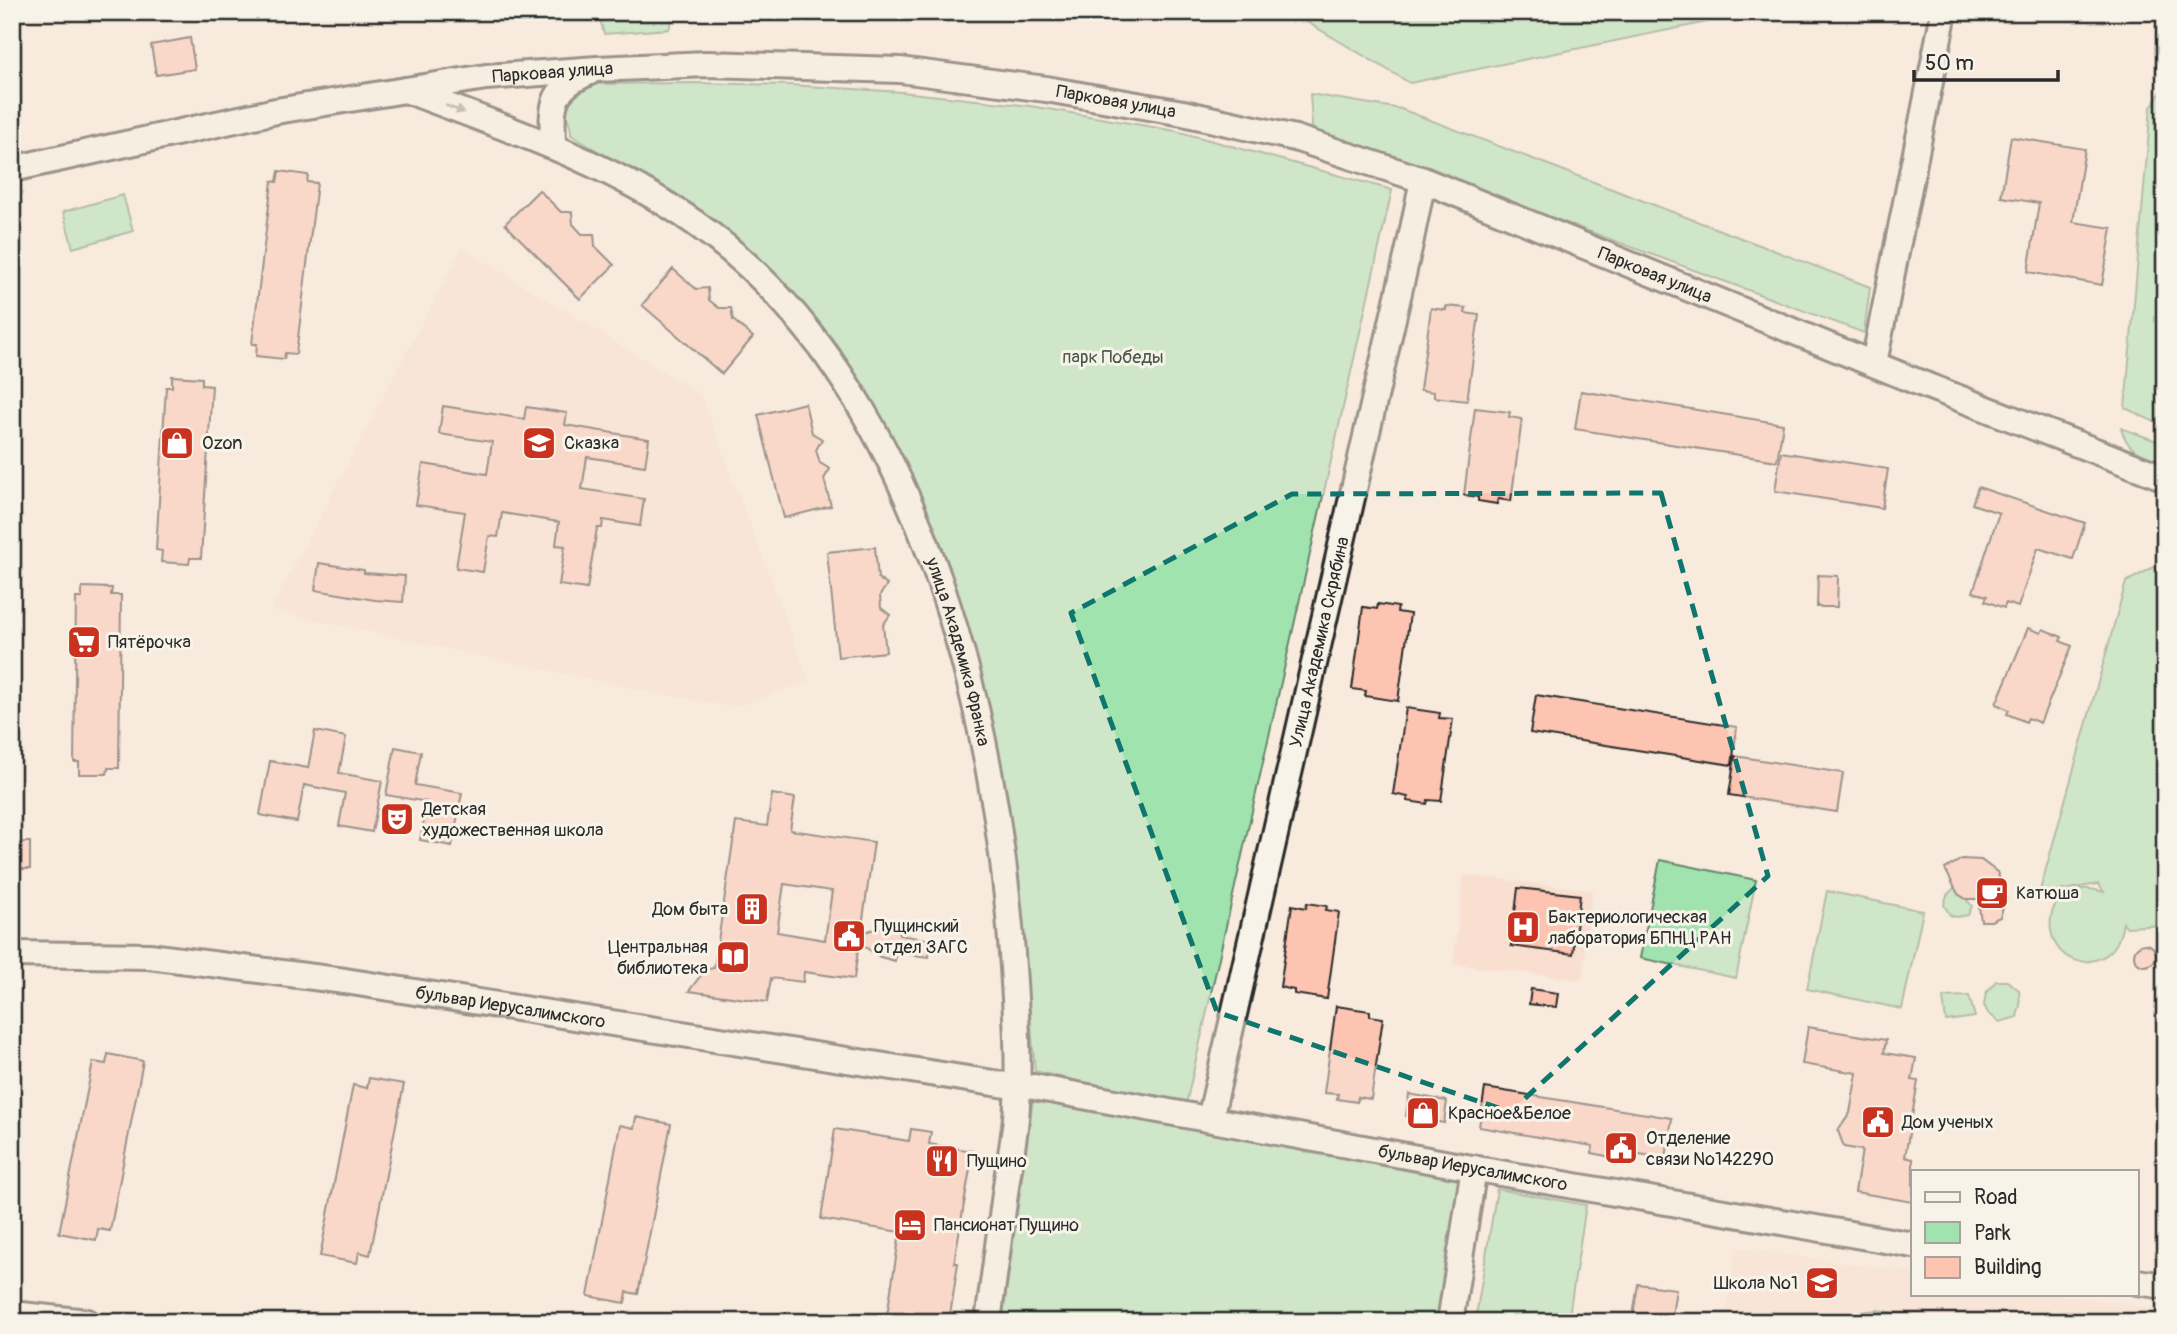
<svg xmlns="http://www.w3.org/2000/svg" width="2177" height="1334" font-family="Pangolin,sans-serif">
  <rect width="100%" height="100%" fill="#f8eadd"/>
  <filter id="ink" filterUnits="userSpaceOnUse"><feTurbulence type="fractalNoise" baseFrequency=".0143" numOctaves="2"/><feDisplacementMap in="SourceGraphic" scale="14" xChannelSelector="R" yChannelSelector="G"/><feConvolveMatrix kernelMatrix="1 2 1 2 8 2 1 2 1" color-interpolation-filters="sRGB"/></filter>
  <g filter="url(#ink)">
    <g fill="#f9dfd0">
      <polygon points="462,248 701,395 809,681 733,707 622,686 271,610"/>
      <polygon points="1464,875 1592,890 1582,980 1453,964"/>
      <polygon points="1736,1248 1913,1273 1913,1294 2054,1294 2164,1310 2162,1322 1725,1322"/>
    </g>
    <g fill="#a0e3af" stroke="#66876d" stroke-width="2">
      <polygon points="598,12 674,12 669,29 604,34"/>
      <polygon points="1317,12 1756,12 1410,83 1307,22"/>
      <path d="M693,83L789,85L902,92L1030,106L1176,131L1392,190L1186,1104L1139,1096L1035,1071L1019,886L1004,787L988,702L956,587L908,469L839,347L742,244L616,162L571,135C572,119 560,114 568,95L592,84Z"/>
      <polygon points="2165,86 2165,427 2125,408 2151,107"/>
      <polygon points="1310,94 1401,109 1870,287 1864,333 1402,162 1313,139"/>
      <polygon points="123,195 133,231 73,248 63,212"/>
      <path d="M2121,428L2165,444V463C2142,454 2128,453 2121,428Z"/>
      <path d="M2165,561V925L2126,927L2123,923C2120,940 2114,955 2095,960C2045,973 2032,893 2083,889C2090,888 2098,891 2104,892L2098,884L2039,894L2126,582Z"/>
      <polygon points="1660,860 1756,880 1736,978 1640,958"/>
      <polygon points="1956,886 1958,894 1966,899 1972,906 1968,915 1956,917 1950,915 1944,905 1947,895"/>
      <polygon points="1827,891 1923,911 1902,1009 1807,989"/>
      <polygon points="1996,981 2007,981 2019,990 2020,1005 2017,1017 2000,1022 1988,1013 1984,1005 1986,993"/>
      <polygon points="1969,996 1975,1017 1946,1021 1943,997"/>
      <polygon points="1033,1100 1440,1168 1466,1167 1447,1322 1002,1322"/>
      <polygon points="1497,1189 1586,1205 1568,1322 1475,1322"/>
      <polygon points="1877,1310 1954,1322 1838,1322 1854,1313"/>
    </g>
    <g fill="#fcc4b1" stroke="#2b2b2b" stroke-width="2" fill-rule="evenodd">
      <polygon points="190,38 195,69 156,75 151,45"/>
      <polygon points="2011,137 2085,149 2073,222 2112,228 2102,285 2028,272 2039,203 2001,197"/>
      <polygon points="279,171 308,175 307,182 317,183 296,354 285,353 284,359 256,356 257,344 252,344 272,181 277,182"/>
      <polygon points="539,190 561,212 572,212 573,224 582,234 594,234 595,246 614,265 580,299 505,224"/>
      <polygon points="673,269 696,289 708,288 709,300 719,308 731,308 733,320 753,337 722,374 642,305"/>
      <polygon points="1446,306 1466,308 1465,313 1479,315 1467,401 1434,397 1434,392 1420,390 1431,308 1446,310"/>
      <polygon points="172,376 202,378 202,385 212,386 201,558 190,558 189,564 161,562 162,551 156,550 166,387 172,387"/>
      <polygon points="1581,391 1783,424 1777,461 1575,429"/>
      <polygon points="805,403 812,433 822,439 816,450 820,463 830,469 824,479 831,506 784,518 758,415"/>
      <polygon points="443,406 524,419 526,407 567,413 565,425 649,439 645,466 587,457 582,489 644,499 640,526 603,520 602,528 597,528 587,589 559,585 565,546 556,545 559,522 502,513 498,537 489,536 483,572 456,568 465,512 416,505 423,464 487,474 492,442 439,434"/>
      <polygon points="1475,408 1510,412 1509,417 1522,419 1511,501 1498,499 1497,504 1478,501 1478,497 1464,495"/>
      <polygon points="1781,452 1888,469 1882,508 1775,491"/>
      <polygon points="1978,487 2085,523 2073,559 2038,548 2018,607 2006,603 2004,608 1985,601 1987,596 1973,592 1999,513 1972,504"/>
      <polygon points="875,547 878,578 887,585 880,595 881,608 890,615 883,625 886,652 838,657 827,552"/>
      <polygon points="319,563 364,570 364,573 405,576 403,602 375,600 315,590"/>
      <polygon points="1818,575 1838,576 1837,607 1817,607"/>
      <polygon points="82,587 112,588 111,595 121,595 119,768 108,768 107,774 79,774 79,762 74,762 76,598 82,598"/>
      <polygon points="1378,604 1398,607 1397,612 1410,614 1398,701 1365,696 1366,691 1352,689 1363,607 1377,609"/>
      <polygon points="2028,628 2041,633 2043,629 2062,637 2060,641 2072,646 2040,723 2028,718 2026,722 2007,714 2009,710 1996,704"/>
      <polygon points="1536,695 1737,727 1732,765 1530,733"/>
      <polygon points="1406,708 1440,713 1439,718 1453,719 1441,801 1428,800 1427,804 1407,801 1408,797 1393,794"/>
      <polygon points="315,731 346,737 339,773 382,781 372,832 339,826 345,793 304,785 297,822 260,815 270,761 308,768"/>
      <polygon points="395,747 421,752 415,785 462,793 452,846 420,840 428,802 386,795"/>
      <polygon points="1735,756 1843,773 1837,812 1729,795"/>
      <path d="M772,794L795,798L790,830L874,842L861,933L885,926L900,927L899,935L932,940L929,957L896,953L895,961L880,957L859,943L854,979L804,972L803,982L771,978L767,1002L689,991L705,970L714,968L736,822L767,826ZM784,884L832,891L825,940L777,932Z"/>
      <rect x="12" y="842" width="18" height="27"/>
      <polygon points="1962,859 1981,860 1997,872 2004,889 2006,899 2000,917 1991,921 1981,921 1978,899 1966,899 1958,894 1945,869"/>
      <polygon points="1518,888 1580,895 1573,954 1511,946"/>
      <polygon points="1307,903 1327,906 1326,910 1339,912 1327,999 1294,994 1294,990 1280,987 1292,905 1306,908"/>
      <circle cx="2145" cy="955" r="11"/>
      <polygon points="1531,989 1558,993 1556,1007 1529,1004"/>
      <polygon points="1336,1006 1370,1011 1370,1016 1383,1018 1371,1099 1358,1097 1357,1102 1337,1099 1338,1094 1324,1093"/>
      <polygon points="1808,1027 1886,1040 1884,1053 1916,1058 1912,1080 1918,1081 1905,1157 1913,1159 1913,1202 1855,1192 1862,1150 1844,1147 1838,1131 1850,1113 1857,1073 1802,1064"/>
      <polygon points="108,1054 143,1061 110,1231 98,1229 96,1240 59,1233 93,1062 106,1064"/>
      <polygon points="369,1078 404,1084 370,1255 359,1252 357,1263 320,1256 353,1085 367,1088"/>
      <polygon points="1485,1088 1672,1118 1666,1158 1612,1150 1611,1157 1592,1153 1593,1146 1479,1127"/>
      <polygon points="1409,1094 1447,1101 1444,1123 1406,1116"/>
      <polygon points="636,1117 671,1124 638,1294 627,1292 625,1303 588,1296 620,1125 634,1128"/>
      <polygon points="835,1129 909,1141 911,1129 931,1132 929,1144 973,1151 954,1263 958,1263 949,1322 886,1322 900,1232 821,1219"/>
      <polygon points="1638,1284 1676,1289 1671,1322 1632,1322"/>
    </g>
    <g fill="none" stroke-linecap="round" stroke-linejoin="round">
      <g stroke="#2b2b2b" stroke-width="30">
        <g id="minor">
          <path id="s1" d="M406,90C507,129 605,160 695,223C917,379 997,711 1013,967C1016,1012 1019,1058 1017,1104C1016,1129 1011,1154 1007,1179C1001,1226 994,1274 988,1322"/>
          <path d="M553,145C552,108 549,89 588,73"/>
          <path id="s2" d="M12,169L276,111L486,77L597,69L707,64L900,70L1046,89L1183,113L1295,138L1423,180L1915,381L2165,478"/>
          <polyline points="1874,363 1944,12"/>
          <path id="s3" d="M12,954L149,956L345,981L1006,1085"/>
          <path id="s4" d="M1034,1087L1466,1167L1913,1245"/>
          <path id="s5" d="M1213,1106L1410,244L1423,180"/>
          <polyline points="2137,1282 2165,1286"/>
          <polyline points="12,1314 87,1322"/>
          <polyline points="1450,1322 1474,1168"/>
        </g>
      </g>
      <use href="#minor" stroke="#f7f3e8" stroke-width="24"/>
    </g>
    <defs><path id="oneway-solid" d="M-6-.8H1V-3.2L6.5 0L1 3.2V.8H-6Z" transform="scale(1.75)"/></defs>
    <use fill="#918f8a" href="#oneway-solid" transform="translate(455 109) rotate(21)"/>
  </g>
  <path d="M0 0H2177V1334H0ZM1661,493L1768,876L1510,1112L1217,1012L1071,613L1292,494Z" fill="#f8eadd" fill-opacity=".55" fill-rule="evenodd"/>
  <path fill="none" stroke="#0f766e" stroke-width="5" stroke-dasharray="14 9" stroke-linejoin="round" d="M1661,493L1768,876L1510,1112L1217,1012L1071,613L1292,494Z"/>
  <defs>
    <g id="shop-square" transform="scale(1.75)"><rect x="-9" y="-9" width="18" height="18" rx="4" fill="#c8321e" stroke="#f7f3e8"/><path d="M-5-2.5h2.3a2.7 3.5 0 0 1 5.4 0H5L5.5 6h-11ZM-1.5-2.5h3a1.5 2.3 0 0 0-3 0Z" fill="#fff"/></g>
    <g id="school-square" transform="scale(1.75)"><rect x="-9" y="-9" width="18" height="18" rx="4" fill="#c8321e" stroke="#f7f3e8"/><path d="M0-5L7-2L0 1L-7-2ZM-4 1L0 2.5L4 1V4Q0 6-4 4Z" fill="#fff"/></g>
    <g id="supermarket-square" transform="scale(1.75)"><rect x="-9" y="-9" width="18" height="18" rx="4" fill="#c8321e" stroke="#f7f3e8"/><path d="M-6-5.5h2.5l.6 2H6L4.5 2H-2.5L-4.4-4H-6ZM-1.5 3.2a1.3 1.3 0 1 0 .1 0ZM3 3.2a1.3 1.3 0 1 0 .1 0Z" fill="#fff"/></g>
    <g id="theatre-square" transform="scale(1.75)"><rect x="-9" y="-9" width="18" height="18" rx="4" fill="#c8321e" stroke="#f7f3e8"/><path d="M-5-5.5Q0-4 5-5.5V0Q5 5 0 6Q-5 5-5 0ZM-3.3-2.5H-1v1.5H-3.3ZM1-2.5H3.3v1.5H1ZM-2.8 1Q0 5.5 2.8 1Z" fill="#fff"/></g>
    <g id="cafe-square" transform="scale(1.75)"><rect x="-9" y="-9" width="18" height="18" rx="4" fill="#c8321e" stroke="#f7f3e8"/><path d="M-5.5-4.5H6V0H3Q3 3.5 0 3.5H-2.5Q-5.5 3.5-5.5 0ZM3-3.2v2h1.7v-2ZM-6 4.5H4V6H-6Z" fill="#fff"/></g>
    <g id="building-square" transform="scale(1.75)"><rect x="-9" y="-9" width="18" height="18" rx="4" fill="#c8321e" stroke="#f7f3e8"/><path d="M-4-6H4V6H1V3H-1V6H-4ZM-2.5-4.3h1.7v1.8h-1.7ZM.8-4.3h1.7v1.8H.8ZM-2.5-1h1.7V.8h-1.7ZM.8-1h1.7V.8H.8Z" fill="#fff"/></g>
    <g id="hospital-square" transform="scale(1.75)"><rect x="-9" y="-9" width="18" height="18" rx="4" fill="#c8321e" stroke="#f7f3e8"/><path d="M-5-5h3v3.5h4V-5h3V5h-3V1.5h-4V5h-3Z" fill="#fff"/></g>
    <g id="civic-square" transform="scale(1.75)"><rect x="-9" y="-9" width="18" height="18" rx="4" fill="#c8321e" stroke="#f7f3e8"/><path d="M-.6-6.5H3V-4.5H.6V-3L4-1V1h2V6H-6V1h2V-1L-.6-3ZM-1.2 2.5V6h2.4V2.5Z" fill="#fff"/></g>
    <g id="library-square" transform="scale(1.75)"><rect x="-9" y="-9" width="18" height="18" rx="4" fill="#c8321e" stroke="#f7f3e8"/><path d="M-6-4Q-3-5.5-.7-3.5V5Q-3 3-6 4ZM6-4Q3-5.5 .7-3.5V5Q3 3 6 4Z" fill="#fff"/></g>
    <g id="restaurant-square" transform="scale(1.75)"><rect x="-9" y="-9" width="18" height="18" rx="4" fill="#c8321e" stroke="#f7f3e8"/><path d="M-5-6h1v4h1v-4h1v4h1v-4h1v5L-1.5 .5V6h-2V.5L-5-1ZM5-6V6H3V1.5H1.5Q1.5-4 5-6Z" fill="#fff"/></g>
    <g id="hotel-square" transform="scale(1.75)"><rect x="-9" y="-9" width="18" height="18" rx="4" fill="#c8321e" stroke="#f7f3e8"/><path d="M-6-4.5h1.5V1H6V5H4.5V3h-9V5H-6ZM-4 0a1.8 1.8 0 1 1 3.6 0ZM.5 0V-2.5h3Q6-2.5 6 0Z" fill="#fff"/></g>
  </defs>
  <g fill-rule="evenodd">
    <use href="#shop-square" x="177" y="443"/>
    <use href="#school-square" x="539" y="443"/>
    <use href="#supermarket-square" x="84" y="642"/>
    <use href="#theatre-square" x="397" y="819"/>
    <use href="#cafe-square" x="1992" y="893"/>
    <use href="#building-square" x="752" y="909"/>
    <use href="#hospital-square" x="1523" y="927"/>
    <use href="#civic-square" x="849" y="936"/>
    <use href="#library-square" x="733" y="957"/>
    <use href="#shop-square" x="1423" y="1113"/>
    <use href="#civic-square" x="1878" y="1122"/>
    <use href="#civic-square" x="1621" y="1148"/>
    <use href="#restaurant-square" x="942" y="1161"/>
    <use href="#hotel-square" x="910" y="1225"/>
    <use href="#school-square" x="1822" y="1283"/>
  </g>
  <g text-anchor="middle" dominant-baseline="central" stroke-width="6" stroke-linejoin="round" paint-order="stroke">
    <g font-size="18" fill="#2b2b2b" stroke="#f7f3e8">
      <text stroke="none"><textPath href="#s2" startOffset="550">Парковая улица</textPath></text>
      <text stroke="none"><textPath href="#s2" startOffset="1116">Парковая улица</textPath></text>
      <text stroke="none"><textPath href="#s2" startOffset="1684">Парковая улица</textPath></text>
      <text stroke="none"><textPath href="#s5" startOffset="476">Улица Академика Скрябина</textPath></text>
      <text stroke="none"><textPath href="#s1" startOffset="833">улица Академика Франка</textPath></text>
      <text stroke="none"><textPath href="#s3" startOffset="502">бульвар Иерусалимского</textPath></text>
      <text stroke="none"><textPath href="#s4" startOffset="446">бульвар Иерусалимского</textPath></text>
    </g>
    <g font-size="18" fill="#48594c" stroke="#f7f3e8">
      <text x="1113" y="357">парк Победы</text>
    </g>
    <g font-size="18" fill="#2b2b2b" stroke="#f7f3e8" text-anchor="start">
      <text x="202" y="443">Ozon</text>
      <text x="564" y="443">Сказка</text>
      <text x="108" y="642">Пятёрочка</text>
      <text x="422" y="809">Детская<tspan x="422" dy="21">художественная школа</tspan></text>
      <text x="2016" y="893">Катюша</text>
      <text x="728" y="909" text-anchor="end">Дом быта</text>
      <text x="1548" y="917">Бактериологическая<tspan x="1548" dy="21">лаборатория БПНЦ РАН</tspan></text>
      <text x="874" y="926">Пущинский<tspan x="874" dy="21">отдел ЗАГС</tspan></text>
      <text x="708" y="947" text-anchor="end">Центральная<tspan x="708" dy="21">библиотека</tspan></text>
      <text x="1448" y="1113">Красное&amp;Белое</text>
      <text x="1902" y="1122">Дом ученых</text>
      <text x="1646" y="1138">Отделение<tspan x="1646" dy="21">связи №142290</tspan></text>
      <text x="967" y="1161">Пущино</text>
      <text x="934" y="1225">Пансионат Пущино</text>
      <text x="1798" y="1283" text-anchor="end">Школа №1</text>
    </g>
  </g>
  <rect width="2177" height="1334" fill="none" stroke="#f7f3e8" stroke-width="42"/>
  <rect x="21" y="21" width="2135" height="1292" fill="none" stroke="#2b2b2b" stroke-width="2.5" filter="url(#ink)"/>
  <rect x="1911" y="1170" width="228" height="126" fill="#f7f3e8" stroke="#a5a39c" stroke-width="2"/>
  <rect x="1925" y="1192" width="35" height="10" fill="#f7f3e8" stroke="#a5a39c" stroke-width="2"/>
  <text x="1974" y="1204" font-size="21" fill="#2b2b2b">Road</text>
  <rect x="1925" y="1222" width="35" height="21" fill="#a0e3af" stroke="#a5a39c" stroke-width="2"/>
  <text x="1974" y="1240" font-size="21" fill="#2b2b2b">Park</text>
  <rect x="1925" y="1257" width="35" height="21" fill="#fcc4b1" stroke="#a5a39c" stroke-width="2"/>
  <text x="1974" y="1274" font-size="21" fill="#2b2b2b">Building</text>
  <path d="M1914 70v10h144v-10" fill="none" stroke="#2b2b2b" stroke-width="3.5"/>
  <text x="1925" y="70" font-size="21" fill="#2b2b2b" stroke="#f7f3e8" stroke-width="5" paint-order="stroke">50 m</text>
</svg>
